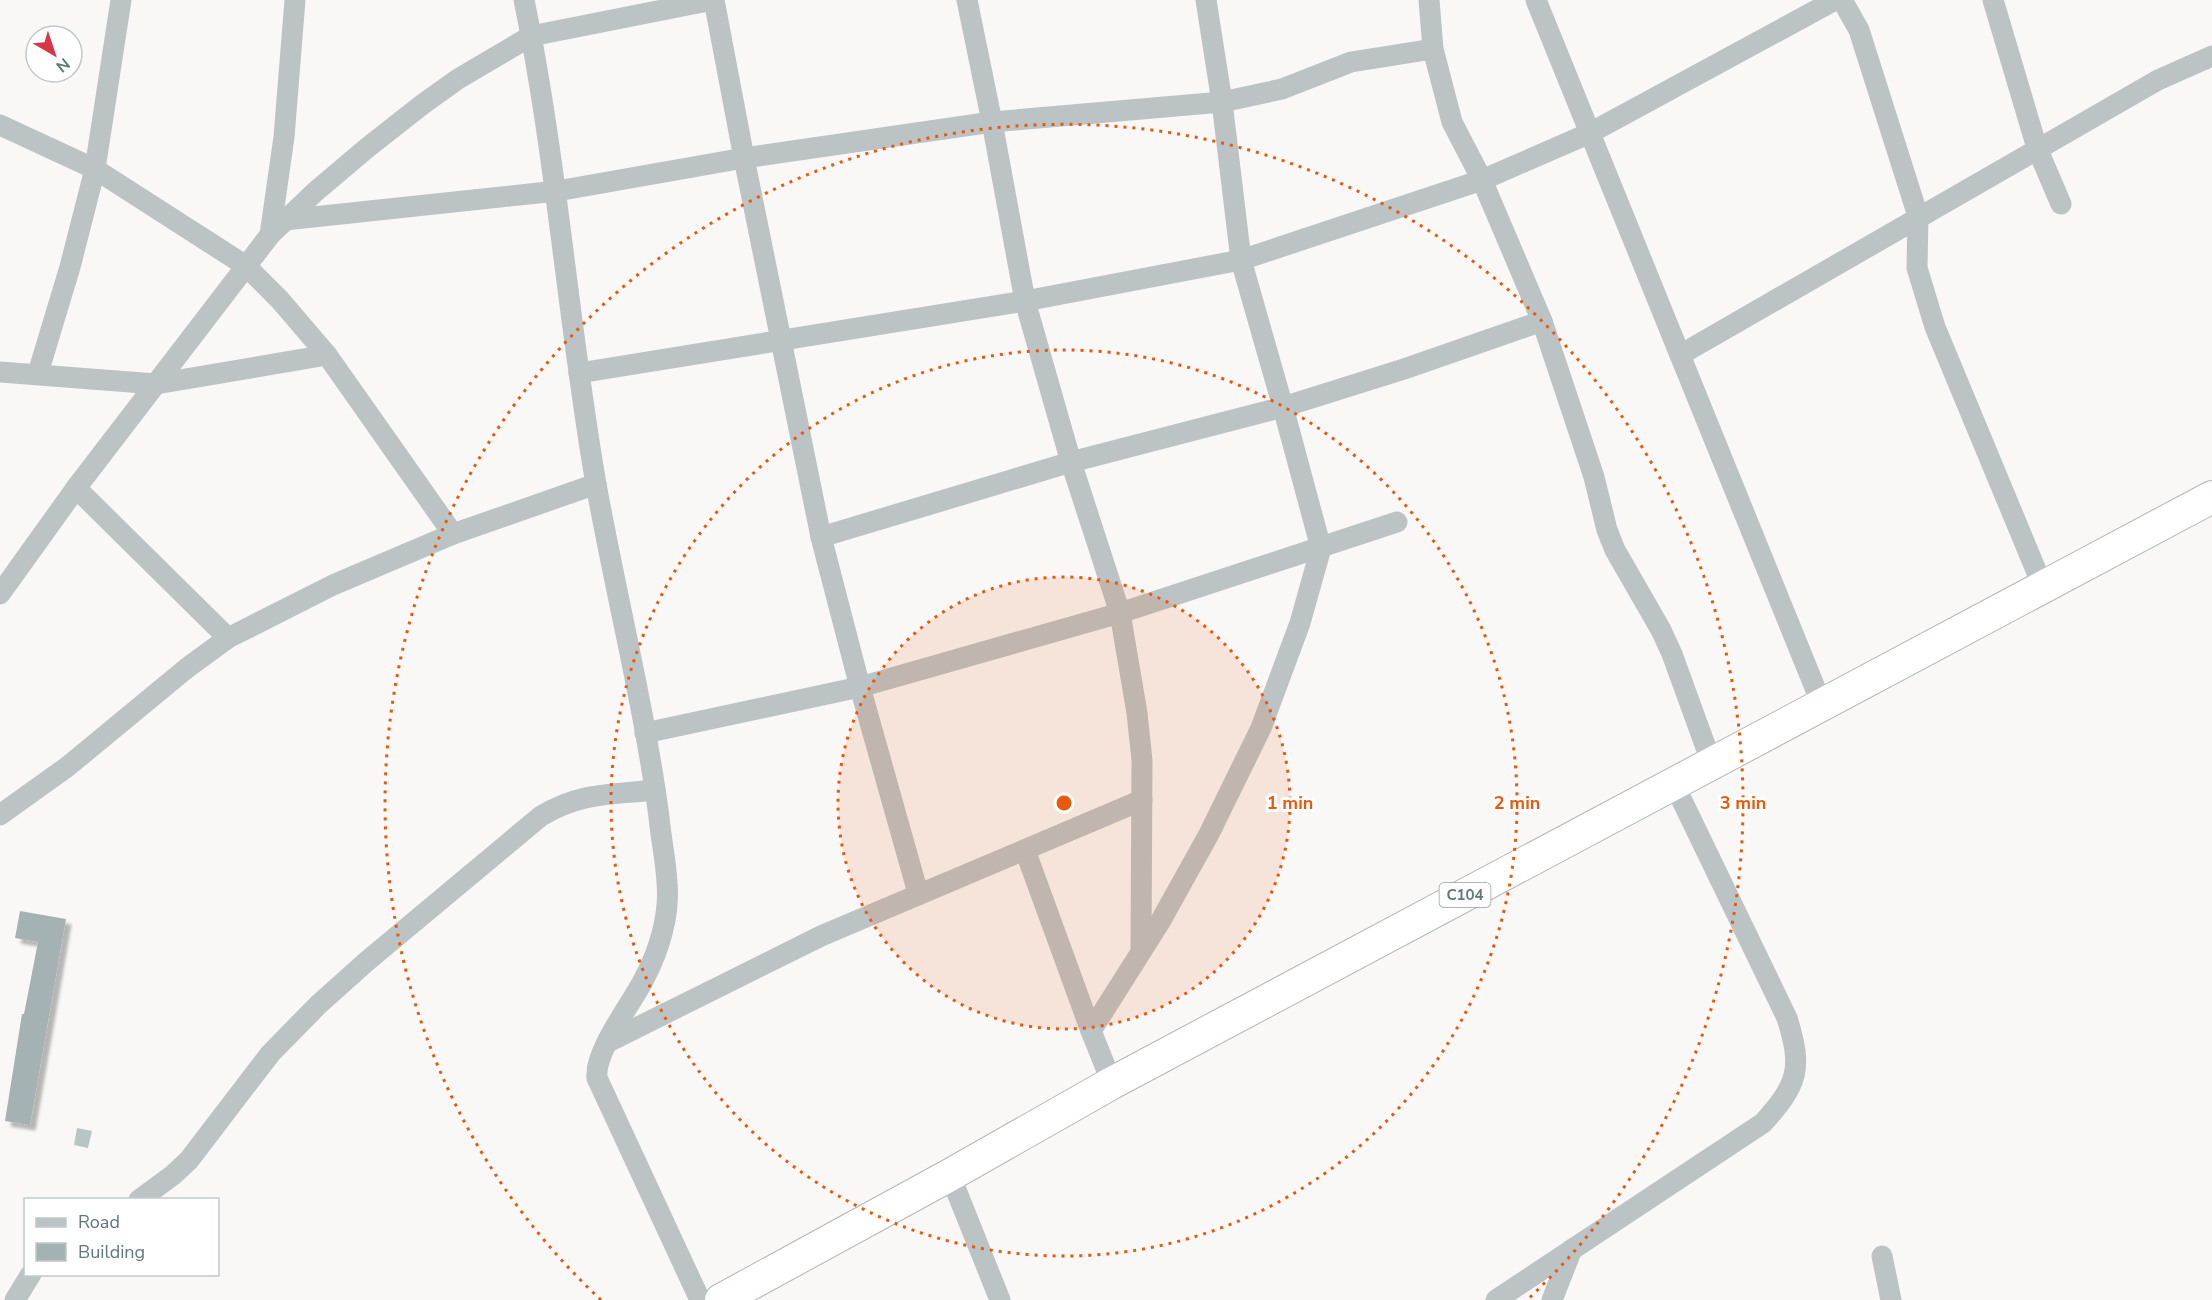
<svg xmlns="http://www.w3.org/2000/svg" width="2212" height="1300" font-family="'Nunito Sans',sans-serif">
  <defs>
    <filter id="shadow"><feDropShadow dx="5.5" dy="5.5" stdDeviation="1.5" flood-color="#0004"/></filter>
  </defs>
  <rect width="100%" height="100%" fill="#f9f8f7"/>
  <polygon fill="#b5c6c5" points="77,1128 92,1131 88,1148 74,1145"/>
  <polygon fill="#a5b2b4" filter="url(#shadow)" points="20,911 66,919 30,1125 5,1121 22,1014 24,1014 38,942 15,938"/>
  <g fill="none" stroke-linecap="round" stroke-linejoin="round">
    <g stroke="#b0b7b8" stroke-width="34">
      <polyline id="highway" points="721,1300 950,1175 1112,1083 2212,497"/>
    </g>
    <g stroke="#bcc3c5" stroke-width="21">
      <path d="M524,0C557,160 568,323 596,484C616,595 644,705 659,817C661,839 666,861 667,883C670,915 659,951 644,979C631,1005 594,1051 597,1078L700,1300"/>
      <polyline points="714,0 744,158 821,537 860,687 918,893"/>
      <polyline points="967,0 992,122 1025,301 1071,462 1120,613 1137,713 1142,760 1141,951"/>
      <polyline points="1429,0 1433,49 1452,122 1482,180 1542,321 1594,477 1607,530 1615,550 1661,630 1672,654 1712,764"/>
      <polyline points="1536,0 1822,705"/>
      <polyline points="1842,0 1859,30 1918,216 1917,268 1935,327 2043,587"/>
      <polyline points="1993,0 2037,148 2061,204"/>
      <polyline points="0,125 95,169 246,266 280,300 327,355"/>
      <polyline points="285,220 557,191 744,158 992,122 1222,102 1282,89 1351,62 1433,49"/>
      <polyline points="270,235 284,137 295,0"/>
      <polyline points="1680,355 2158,80 2212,56"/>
      <polyline points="0,372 156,384 327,355 453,534"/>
      <polyline points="38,373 70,267 95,169 121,0"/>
      <polyline points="579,373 1025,301 1241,260 1482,180 1590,133 1835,0"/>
      <polyline points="76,488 228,638"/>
      <polyline points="821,537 1071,462 1283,407 1404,369 1542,321"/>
      <polyline points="0,594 76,488 270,235 315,192 367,148 423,104 458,79 531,36 713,0"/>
      <polyline points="645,733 860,687 1120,613 1397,522"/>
      <polyline points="0,815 67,767 187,668 228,638 333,585 453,534 596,484"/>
      <polyline points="1025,850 1091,1031 1112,1083"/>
      <polyline points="1091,1031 1160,922 1209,834 1261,728 1300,623 1321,548 1283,407 1241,260 1222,102 1206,0"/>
      <polyline points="608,1042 821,936 1142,800"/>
      <polyline points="950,1175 1000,1300"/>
      <path d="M139,1200L173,1175L189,1160L270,1054L318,1005L366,962L541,816C581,792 610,795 655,790"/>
      <polyline points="1882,1256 1891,1300"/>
      <polyline points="15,1300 31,1274"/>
      <path d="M1496,1300L1763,1123C1798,1084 1803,1069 1787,1018L1674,784"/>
      <polyline points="1552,1300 1572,1249"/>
    </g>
    <use href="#highway" stroke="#fff" stroke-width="32"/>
  </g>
  <circle cx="1064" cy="803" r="226" fill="#e8590c" fill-opacity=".12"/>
  <g fill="none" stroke="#e8590c" stroke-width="3" stroke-dasharray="3 6">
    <circle cx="1064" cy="803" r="226"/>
    <circle cx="1064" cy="803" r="453"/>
    <path d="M601 1300A679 679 0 1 1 1527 1300"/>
  </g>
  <g text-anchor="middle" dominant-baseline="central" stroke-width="6" stroke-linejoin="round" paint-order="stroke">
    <rect fill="#fff" stroke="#90a0a2" stroke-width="1.5" x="1439.5" y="883" width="51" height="24" rx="4.5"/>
    <g font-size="15" font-weight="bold" fill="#61777a">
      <text x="1465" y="895">C104</text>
    </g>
  </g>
  <circle cx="1064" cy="803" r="9" fill="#e8590c" stroke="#fff" stroke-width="3"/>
  <g font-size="18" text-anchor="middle" font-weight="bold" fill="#e8590c" stroke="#fff" stroke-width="6" stroke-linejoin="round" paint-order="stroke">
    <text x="1290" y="809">1 min</text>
    <text x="1517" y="809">2 min</text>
    <text x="1743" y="809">3 min</text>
  </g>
  <rect x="24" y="1198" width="195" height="78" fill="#ffffff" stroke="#c0c9ca" stroke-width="1.5"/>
  <rect x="36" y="1218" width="30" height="9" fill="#bcc3c5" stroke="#c0c9ca" stroke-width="1.5"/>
  <text x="78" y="1228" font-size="18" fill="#61777a">Road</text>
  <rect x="36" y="1243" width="30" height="18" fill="#a5b2b4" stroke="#c0c9ca" stroke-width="1.5"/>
  <text x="78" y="1258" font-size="18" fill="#61777a">Building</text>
  <g transform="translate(54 54) rotate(141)"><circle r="28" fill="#ffffff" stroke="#c0c9ca" stroke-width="1.5"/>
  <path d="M0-4.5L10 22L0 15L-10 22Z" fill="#d83747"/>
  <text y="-9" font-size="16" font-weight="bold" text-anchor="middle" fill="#61777a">N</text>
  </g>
</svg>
